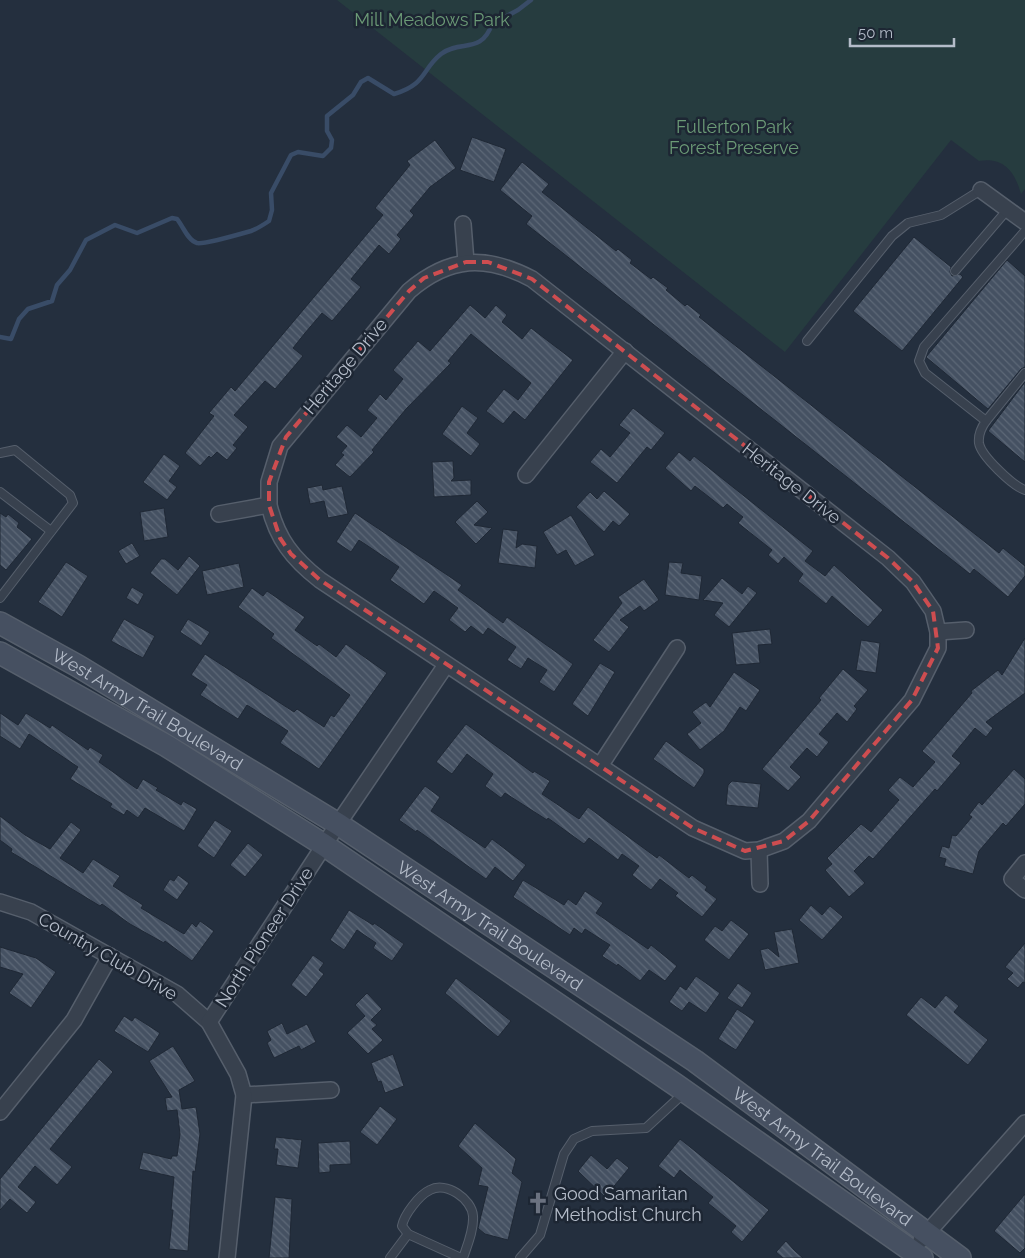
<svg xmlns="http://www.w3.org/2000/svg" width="1025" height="1258" font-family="Raleway,sans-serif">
  <defs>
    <pattern id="building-back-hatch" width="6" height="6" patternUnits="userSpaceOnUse" patternTransform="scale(1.25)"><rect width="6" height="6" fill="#455162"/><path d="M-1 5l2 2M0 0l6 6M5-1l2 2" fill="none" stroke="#5d6877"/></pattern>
  </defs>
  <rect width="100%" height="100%" fill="#242f3e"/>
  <path fill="#263c3f" d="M337,0H1025V189L1021,194C1015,172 1004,157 979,161L951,140L785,352Z"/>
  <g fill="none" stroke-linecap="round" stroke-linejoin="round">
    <path stroke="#394c67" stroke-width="4.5" d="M0,337L11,339L19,319L28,309L52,301L57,285L70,270L86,240L115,225L137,233L172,218L177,219C183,226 188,241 197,243C202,245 244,233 251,231C257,229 263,225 269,221L272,210L271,193L291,155L298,152L323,156L331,148L332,140L327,131V116L353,95L361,82L368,78L394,94C427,84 421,70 441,54C461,39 481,55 492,24L518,10L531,0"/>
  </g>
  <g fill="url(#building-back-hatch)" stroke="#1f2835">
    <polygon points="472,137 506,149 494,182 460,170"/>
    <polygon points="435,140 456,168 430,187 410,211 414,215 397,235 401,239 389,254 379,245 351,279 361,287 332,321 322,313 305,333 293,348 303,356 275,389 265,381 234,415 248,427 233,445 237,448 227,460 217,452 211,458 209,456 200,466 185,453 214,416 209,413 231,387 235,391 383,215 375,208 410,165 407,161"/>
    <polygon points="522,162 549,184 542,192 616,251 618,249 632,260 630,263 651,279 653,277 668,288 666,290 685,306 687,304 701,315 699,317 999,553 1003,548 1025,566 1025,576 1008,597 974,569 970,574 526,224 532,216 500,190"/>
    <polygon points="914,237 951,267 950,272 952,276 960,274 963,277 902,351 853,311"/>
    <polygon points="1007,260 1025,276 1025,367 1021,369 988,409 926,357"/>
    <polygon points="470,305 485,318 496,305 507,315 502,322 522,339 531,328 573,360 525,420 514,411 503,424 486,411 504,389 518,400 531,383 471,334 448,361 451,363 406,409 372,450 374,452 350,477 335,465 344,455 341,453 347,446 336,437 347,425 361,437 377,418 367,410 380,394 386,400 403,379 393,370 418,341 430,351"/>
    <polygon points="1025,382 1025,462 988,431"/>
    <polygon points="462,406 478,418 467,433 480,444 471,456 442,434"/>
    <polygon points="633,408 665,433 651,450 647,447 617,483 590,462 601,449 610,457 630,433 619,425"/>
    <polygon points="679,452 690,461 694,456 813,551 805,561 825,576 834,565 883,610 868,627 832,596 826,604 798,581 803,574 784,557 778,564 768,555 772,550 738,523 743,517 727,504 723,508 695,486 691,491 665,468"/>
    <polygon points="164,454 180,466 169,481 177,487 167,500 143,482"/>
    <polygon points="453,461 454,478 451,481 471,480 471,495 434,497 432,462"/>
    <polygon points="322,485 323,490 342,486 348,514 328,518 324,501 310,504 307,488"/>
    <polygon points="604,491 630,514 619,526 613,521 604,532 576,507 590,492 597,499"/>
    <polygon points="477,501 488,512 474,525 492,528 476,544 455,522"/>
    <polygon points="164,508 168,537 144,541 140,512"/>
    <polygon points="0,513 6,517 8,514 19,523 17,527 32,539 6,570 0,565"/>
    <polygon points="355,513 462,585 458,590 503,623 507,617 573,664 554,692 539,682 547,670 528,658 521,669 507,660 516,647 488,628 483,635 471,626 465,632 449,620 458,608 434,591 424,604 390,580 399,567 359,540 351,552 336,542"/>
    <polygon points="571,515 595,555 575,566 566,550 557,555 543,532"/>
    <polygon points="503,529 518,531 516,548 522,544 537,546 535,568 498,563"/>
    <polygon points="132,543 140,556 126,564 118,551"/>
    <polygon points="189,556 200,566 177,595 150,573 161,559 165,559 178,570"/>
    <polygon points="66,562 88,576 62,617 38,602"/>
    <polygon points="669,562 683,563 681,573 702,576 699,600 665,595"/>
    <polygon points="239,563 244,587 207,595 202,571"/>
    <polygon points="722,578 742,594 748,586 757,593 729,627 714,615 723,603 703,600"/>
    <polygon points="644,579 659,600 644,611 640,606 620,620 629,627 609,652 593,640 622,603 618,597"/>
    <polygon points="132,587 144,594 138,605 126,598"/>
    <polygon points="252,588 263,596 267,591 305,617 295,630 317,646 319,644 336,657 346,644 387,673 319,769 280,743 288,731 247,705 238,719 200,695 207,685 191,675 205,654 294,712 297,709 324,727 331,715 334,717 350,695 271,638 274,634 238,607"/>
    <polygon points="124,619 155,636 143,658 111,641"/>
    <polygon points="188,619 210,632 201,646 180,632"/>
    <polygon points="770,629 772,644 758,645 760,663 736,665 732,633"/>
    <polygon points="1025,638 1025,693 986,722 993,728 986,737 975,728 952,756 961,763 937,791 935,789 873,859 869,856 854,871 865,883 849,897 825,870 832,864 827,858 861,824 871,832 899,800 888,790 900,777 913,787 935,762 922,751 972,693 971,691 998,670 1002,675"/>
    <polygon points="861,640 880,643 876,673 856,670"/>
    <polygon points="600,663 615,672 588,716 572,704"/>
    <polygon points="843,669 868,690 854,706 857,709 847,722 837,713 819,734 829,742 817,757 807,748 790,767 801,777 788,791 762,769 821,700 819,698"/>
    <polygon points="734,672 760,690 746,711 740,707 724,731 700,750 687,734 701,723 692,712 706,702 710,707"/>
    <polygon points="0,713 18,725 26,713 50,728 52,725 88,750 90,747 103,755 99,762 137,789 143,779 158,788 156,790 181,805 183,801 197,809 184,831 145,808 138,818 127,810 124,815 110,807 112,804 70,779 78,767 29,734 20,749 0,736"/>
    <polygon points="466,724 533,773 534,771 550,781 542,794 579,819 588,807 657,858 659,855 689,878 692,875 707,887 705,890 717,899 702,917 675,896 678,893 660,879 651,890 632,875 639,866 622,854 618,860 589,838 584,844 548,818 547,820 505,793 501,798 485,786 493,774 467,754 452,774 436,762"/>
    <polygon points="666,741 704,769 704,773 694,788 653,759"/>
    <polygon points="1014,769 1025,779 1025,804 1006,826 1003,823 979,851 973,874 944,866 946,859 939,857 942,846 949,848 952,835 956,836 972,817 969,815 979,802 982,805"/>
    <polygon points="732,781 761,784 758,808 726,805 728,785"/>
    <polygon points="425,786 440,797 431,811 485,848 492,839 526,865 513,881 495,867 486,879 417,830 416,832 399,820"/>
    <polygon points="0,816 25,835 50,849 71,822 81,830 60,858 83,873 93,859 120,876 113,886 143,905 141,908 184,934 192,923 196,927 200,921 214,931 192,961 165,941 164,943 130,924 102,904 100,906 11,852 12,849 0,840"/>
    <polygon points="215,820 232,831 214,858 197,846"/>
    <polygon points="248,843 263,855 245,877 230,865"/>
    <polygon points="178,875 189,883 177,900 163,890 170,879 174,881"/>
    <polygon points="523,880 564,905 568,899 576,905 585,891 603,903 596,913 648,949 651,945 677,966 665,981 649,970 640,981 618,964 617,966 602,956 610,945 585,929 582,934 574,928 570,935 513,897"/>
    <polygon points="811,905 822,915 830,906 843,917 822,940 799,920"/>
    <polygon points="349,910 373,925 374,923 404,944 392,961 373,948 376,943 357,930 344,950 330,940"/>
    <polygon points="731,920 749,934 729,960 704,940 715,926 722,931"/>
    <polygon points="792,929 799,963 765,970 760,950 768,948 779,957 774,932"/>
    <polygon points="1025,943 1025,983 1023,982 1018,988 1007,979 1013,973 1005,967"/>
    <polygon points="0,947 36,958 56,972 31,1008 9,993 23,974 0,967"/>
    <polygon points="313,955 324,963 319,970 324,974 306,997 291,985"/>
    <polygon points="696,976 720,993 706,1013 689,1002 682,1011 669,1002 680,986 686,990"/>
    <polygon points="456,978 511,1021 498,1037 445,993"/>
    <polygon points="738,983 752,993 742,1008 727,998"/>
    <polygon points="367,993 382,1009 371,1020 377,1025 372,1029 383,1040 368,1054 347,1033 365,1016 355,1005"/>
    <polygon points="946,995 959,1006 954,1012 988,1040 968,1065 906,1015 921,997 935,1008"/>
    <polygon points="737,1009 755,1021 736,1050 718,1039"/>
    <polygon points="124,1016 132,1021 135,1017 160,1033 148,1052 114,1031"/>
    <polygon points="282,1023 287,1034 307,1024 316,1042 301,1050 299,1046 274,1058 267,1043 271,1040 267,1031"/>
    <polygon points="173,1046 195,1081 179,1090 182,1109 196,1107 200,1134 195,1172 193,1171 188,1251 169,1249 173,1210 171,1210 174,1177 139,1169 143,1152 171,1159 172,1156 177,1156 180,1134 177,1110 167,1111 165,1098 172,1097 149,1061"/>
    <polygon points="393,1054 404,1086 385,1093 381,1081 378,1082 371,1063"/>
    <polygon points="99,1059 113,1072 50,1149 72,1167 57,1185 35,1166 18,1187 36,1202 27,1213 10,1199 0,1210 0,1179"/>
    <polygon points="380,1106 397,1119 377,1145 360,1132"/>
    <polygon points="475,1123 516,1159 512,1173 522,1182 508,1240 485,1234 478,1228 488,1187 478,1185 482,1168 458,1146"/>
    <polygon points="276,1137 302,1140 298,1168 276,1165 278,1149 274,1149"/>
    <polygon points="680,1139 769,1210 742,1242 731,1232 736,1226 708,1203 713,1197 680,1170 674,1178 658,1166"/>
    <polygon points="350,1141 351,1164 330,1165 330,1172 319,1173 318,1143"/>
    <polygon points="591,1155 607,1169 617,1158 629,1168 605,1197 578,1171"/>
    <polygon points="1025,1194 1025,1248 1020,1253 994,1231"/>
    <polygon points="275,1197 292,1199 289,1258 269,1258"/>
    <polygon points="786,1241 794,1250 803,1258 783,1258 776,1252"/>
  </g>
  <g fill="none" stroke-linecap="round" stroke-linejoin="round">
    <g stroke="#565f6c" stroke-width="10">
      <g id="lane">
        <path d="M1025,231L924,347L919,361L925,373L986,421C981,428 978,435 979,443C981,456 1013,486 1025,490"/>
        <polyline points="955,271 1008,209"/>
        <polyline points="807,341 892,236 908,223 941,215 981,190"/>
        <polyline points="986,421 1025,373"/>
        <polyline points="0,453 15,450 70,495 73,503 0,598"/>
        <polyline points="0,492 51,531"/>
        <polyline points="390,1258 408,1234"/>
        <path d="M461,1258L408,1234L402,1226C404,1215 419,1195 430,1190C446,1181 472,1199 473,1216C474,1230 467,1246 463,1258"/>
        <polyline points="520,1258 540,1235 564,1154 574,1139 592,1131 646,1128 684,1093"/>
      </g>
    </g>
    <g stroke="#565f6c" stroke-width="18">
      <g id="street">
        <polyline points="981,190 1025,222"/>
        <polyline points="463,224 466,262"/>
        <polyline points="526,475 625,351"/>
        <path d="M219,514L269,505V482L280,446L409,291C450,256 486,255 532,279L888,558L913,582L933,611L938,632V648L912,700L809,821L784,841L759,850L745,851L693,828L320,580C293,559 277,539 269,505"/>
        <polyline points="938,632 966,630"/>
        <polyline points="600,766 677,648"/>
        <polyline points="759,850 760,884"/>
        <polyline points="1025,863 1012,879 1025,890"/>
        <polyline points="0,902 31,912 177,994 209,1022"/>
        <polyline points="244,1095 331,1090"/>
        <polyline points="0,1112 74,1020 110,956"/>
        <polyline points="921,1240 1025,1123"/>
        <polyline points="227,1258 244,1095 238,1074 209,1022 338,824 446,665"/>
      </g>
    </g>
    <g stroke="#565f6c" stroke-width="24">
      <g id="secondary">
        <path id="s1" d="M0,623L78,666L338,824L695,1061L960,1258"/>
        <polyline points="0,653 167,746 324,845 676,1085 922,1258"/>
      </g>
    </g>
    <use href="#lane" stroke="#38414e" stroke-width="8"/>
    <use href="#street" stroke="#38414e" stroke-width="15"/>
    <use href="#secondary" stroke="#465061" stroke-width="21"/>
  </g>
  <path fill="none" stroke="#ce4d50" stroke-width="4" stroke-dasharray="10 6" stroke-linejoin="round" d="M466,262H488L532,279L888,558L913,582L933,611L938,648L912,700L809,821L784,841L745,851L693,828L320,580L291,554L280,538L269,505V482L286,437L409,291L424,278Z"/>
  <defs>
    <g id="church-bare" transform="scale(1.725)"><path d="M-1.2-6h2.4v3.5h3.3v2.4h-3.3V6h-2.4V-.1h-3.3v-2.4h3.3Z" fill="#6b7280" stroke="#1d2633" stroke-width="2.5" paint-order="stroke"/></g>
  </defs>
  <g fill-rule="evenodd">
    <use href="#church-bare" x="538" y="1203"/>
  </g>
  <g text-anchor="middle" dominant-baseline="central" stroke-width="5" stroke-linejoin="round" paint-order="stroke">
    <g font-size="18" fill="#6b9a76" stroke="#1d2633">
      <text x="432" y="19">Mill Meadows Park</text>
      <text x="734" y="126">Fullerton Park<tspan x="734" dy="21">Forest Preserve</tspan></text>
    </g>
    <g font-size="18" fill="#b4bcc9" stroke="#1d2633">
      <text transform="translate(345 366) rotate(-50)">Heritage Drive</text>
      <text transform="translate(792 483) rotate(38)">Heritage Drive</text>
      <text stroke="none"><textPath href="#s1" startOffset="171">West Army Trail Boulevard</textPath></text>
      <text stroke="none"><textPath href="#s1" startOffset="576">West Army Trail Boulevard</textPath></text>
      <text transform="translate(264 937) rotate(-57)">North Pioneer Drive</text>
      <text transform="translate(108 956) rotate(30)">Country Club Drive</text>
      <text stroke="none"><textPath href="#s1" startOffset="981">West Army Trail Boulevard</textPath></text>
    </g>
    <g font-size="18" fill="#b4bcc9" stroke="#1d2633" text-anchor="start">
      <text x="554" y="1193">Good Samaritan<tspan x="554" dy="21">Methodist Church</tspan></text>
    </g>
  </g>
  <path d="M850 38v8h104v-8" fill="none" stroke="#b4bcc9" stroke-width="2.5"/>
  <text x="858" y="38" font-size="15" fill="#b4bcc9" stroke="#1d2633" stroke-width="4" paint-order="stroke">50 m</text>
</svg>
